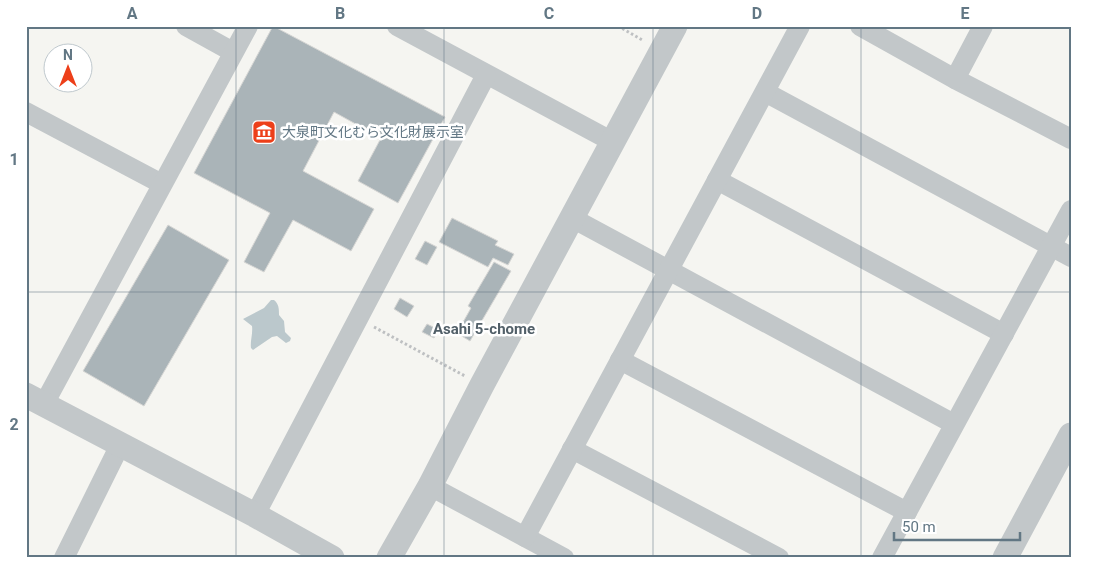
<svg xmlns="http://www.w3.org/2000/svg" width="1097" height="584" font-family="Roboto,'Noto Sans JP',sans-serif">
  <rect width="100%" height="100%" fill="#f5f5f1"/>
  <path fill="#bbc8cc" d="M271,300H274C279,304 279,309 279,315L284,321L285,332L291,338L290,341L286,343L277,336L272,337L253,350L251,348C250,341 253,334 252,326L243,319L264,308Z"/>
  <g fill="#aab4b8" stroke="#d6d6d4">
    <polygon points="273,26 445,117 398,203 358,181 381,138 334,112 303,171 374,209 351,251 293,220 264,272 244,262 270,213 194,173"/>
    <polygon points="452,218 498,241 495,245 514,254 508,265 493,258 488,267 439,242"/>
    <polygon points="168,225 229,260 144,406 83,371"/>
    <polygon points="425,241 437,247 427,265 415,259"/>
    <polygon points="494,262 511,271 470,341 460,335 465,326 462,324 471,308 468,306"/>
    <polygon points="400,298 414,306 407,317 394,309"/>
    <polygon points="427,324 439,330 434,338 422,332"/>
  </g>
  <g fill="none" stroke-linecap="round" stroke-linejoin="round">
    <g stroke="#bec0c2" stroke-width="3" stroke-dasharray="2.5 2.5" stroke-linecap="butt">
      <polyline points="618,26 644,41"/>
      <polyline points="374,327 465,376"/>
    </g>
    <g stroke="#c2c7c9" stroke-width="20">
      <polyline points="186,26 233,52"/>
      <polyline points="397,26 613,142"/>
      <polyline points="860,26 955,79 1071,139"/>
      <polyline points="955,79 983,26"/>
      <polyline points="765,92 1071,257"/>
      <polyline points="26,112 162,184"/>
      <polyline points="717,180 1004,334"/>
      <polyline points="572,218 954,424"/>
      <polyline points="620,360 907,512"/>
      <polyline points="44,404 248,26"/>
      <polyline points="572,449 779,558"/>
      <polyline points="430,486 564,558"/>
      <polyline points="255,515 486,75"/>
      <polyline points="525,537 800,26"/>
      <polyline points="64,558 120,445"/>
      <polyline points="882,558 1071,210"/>
    </g>
    <g stroke="#c2c7c9" stroke-width="25">
      <polyline points="26,395 255,515 332,558"/>
      <polyline points="389,558 430,486 482,385 675,26"/>
      <polyline points="1005,558 1071,435"/>
    </g>
  </g>
  <path fill="none" stroke="#627784" stroke-width="1" stroke-opacity="0.55" d="M236,26V558M444,26V558M653,26V558M861,26V558M26,292H1071"/>
  <defs>
    <g id="museum-square" transform="scale(1.25)"><rect x="-9" y="-9" width="18" height="18" rx="4" fill="#ed3f19" stroke="#fff"/><path d="M0-6L6-3V-2H-6V-3ZM-5-1h2V3h-2ZM-1-1h2V3h-2ZM3-1h2V3H3ZM-6 4H6V6H-6Z" fill="#fff"/></g>
  </defs>
  <g fill-rule="evenodd">
    <use href="#museum-square" x="264" y="132"/>
  </g>
  <g text-anchor="middle" dominant-baseline="central" stroke-width="5" stroke-linejoin="round" paint-order="stroke">
    <g font-size="14" fill="#627784" stroke="#fff" text-anchor="start">
      <text x="282" y="132">大泉町文化むら文化財展示室</text>
    </g>
    <g font-size="15" font-weight="bold" fill="#515f68" stroke="#fff">
      <text x="484" y="329">Asahi 5-chome</text>
    </g>
  </g>
  <rect width="1097" height="584" fill="none" stroke="#ffffff" stroke-width="55"/>
  <g transform="translate(68 68)"><circle r="24" fill="#ffffff" stroke="#c0c9ce"/>
  <path d="M0-4L9 19L0 12L-9 19Z" fill="#ed3f19"/>
  <text y="-8" font-size="14" font-weight="bold" text-anchor="middle" fill="#627784">N</text>
  </g>
  <path d="M894 532v8h126v-8" fill="none" stroke="#627784" stroke-width="2.5"/>
  <text x="902" y="532" font-size="15" fill="#627784" stroke="#ffffff" stroke-width="4" paint-order="stroke">50 m</text>
  <rect x="28" y="28" width="1042" height="528" fill="none" stroke="#627784" stroke-width="2"/>
  <g font-size="16" text-anchor="middle" font-weight="bold" fill="#627784">
    <text x="132" y="19">A</text>
    <text x="340" y="19">B</text>
    <text x="549" y="19">C</text>
    <text x="757" y="19">D</text>
    <text x="965" y="19">E</text>
    <text x="14" y="165">1</text>
    <text x="14" y="430">2</text>
  </g>
</svg>
